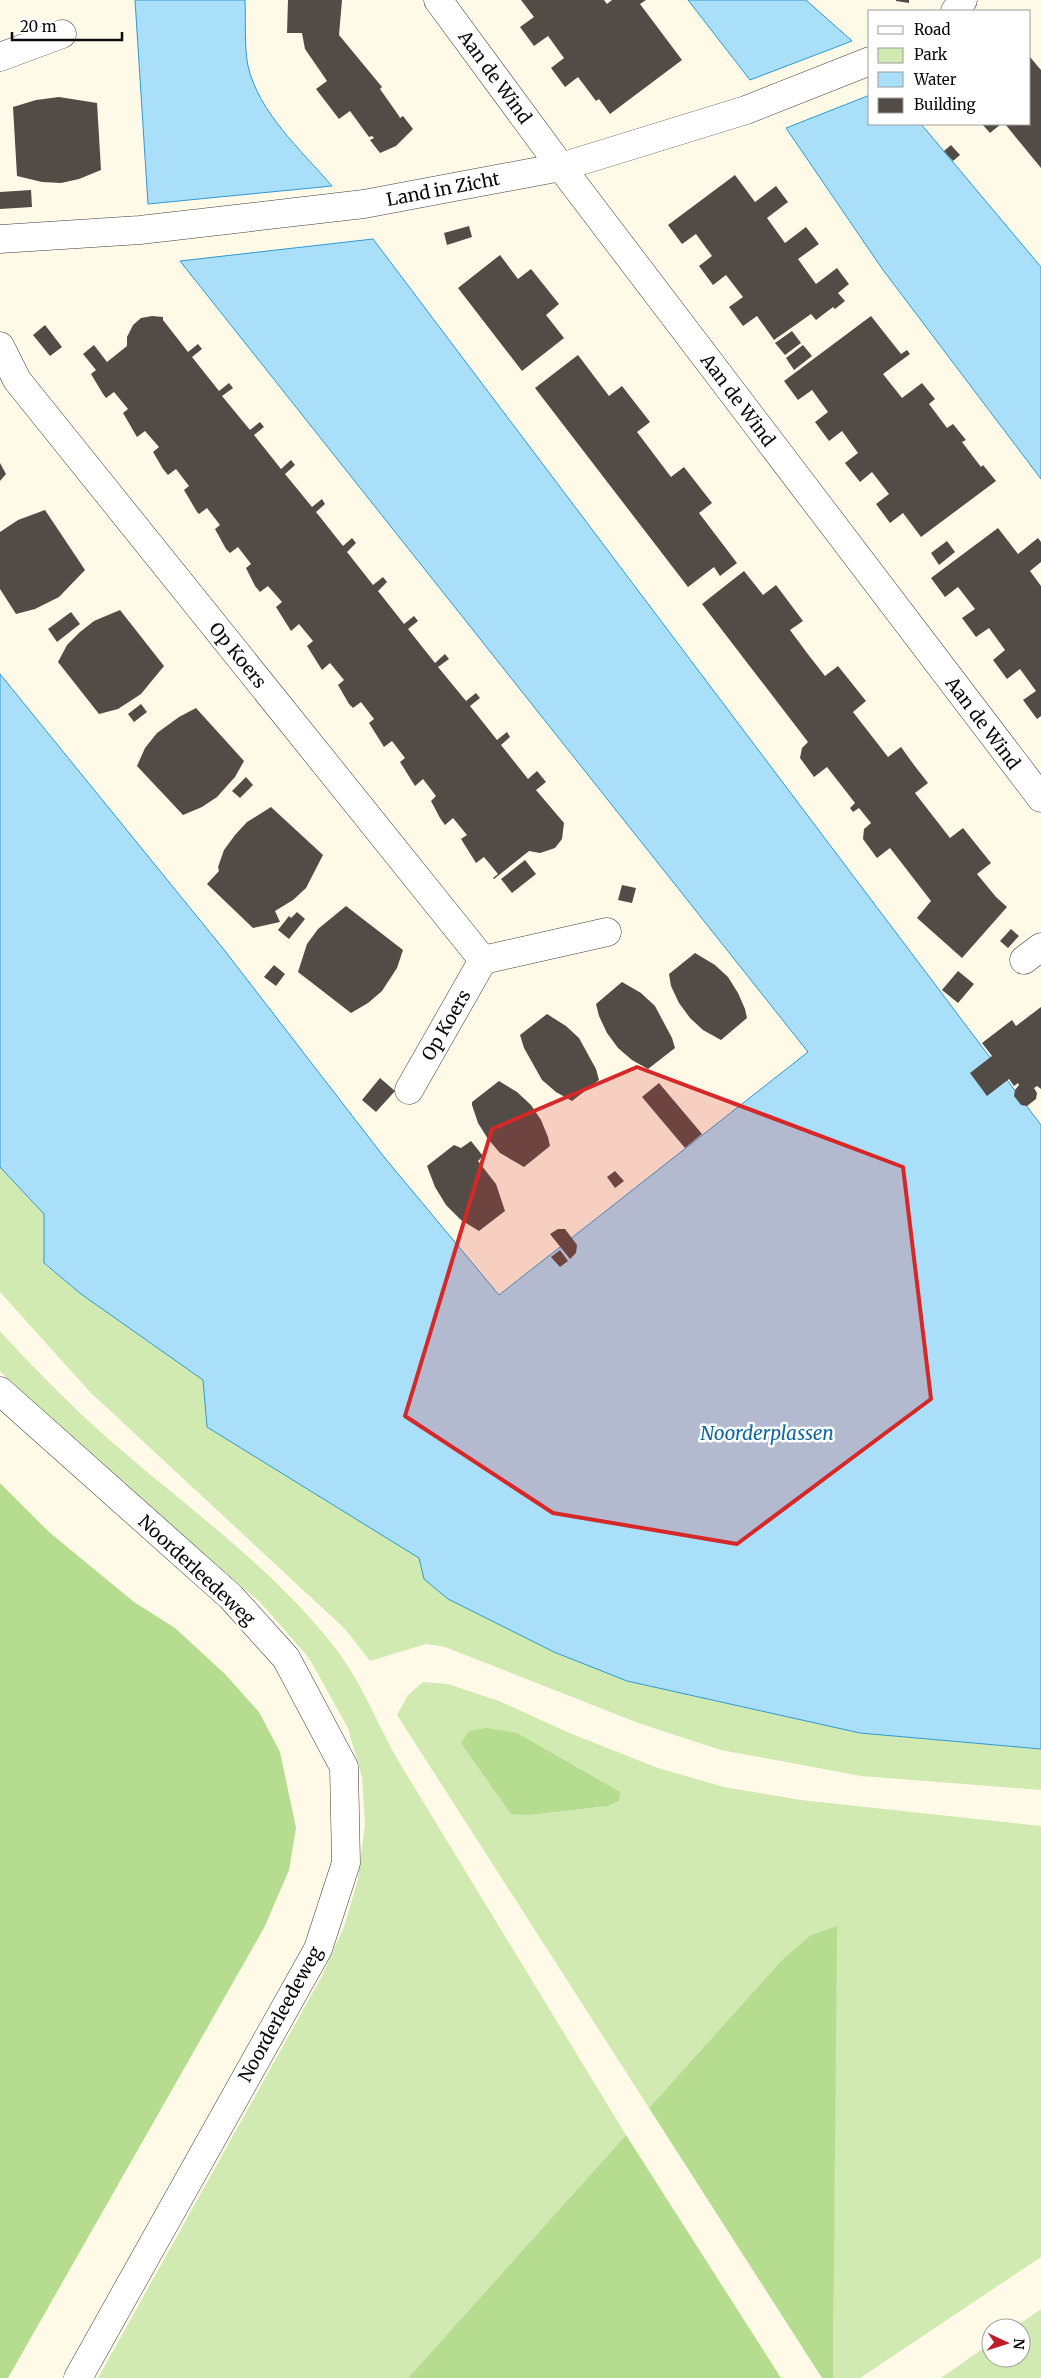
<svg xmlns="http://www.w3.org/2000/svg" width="1041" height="2378" font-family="Merriweather,serif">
  <rect width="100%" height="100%" fill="#fff9e8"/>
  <g fill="#d1eab1" fill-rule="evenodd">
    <polygon points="0,1167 44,1214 44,1264 81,1294 203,1380 207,1427 419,1558 424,1579 448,1599 554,1652 627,1681 860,1733 1041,1749 1041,1790 861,1776 721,1750 641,1724 445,1647 426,1644 370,1661 345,1629 90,1392 0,1292"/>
    <path d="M0,1331C40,1375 82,1417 127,1455C201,1518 280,1575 339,1653C364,1687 378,1726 399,1762L626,2135L408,2378H98L322,1976L344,1927L358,1879L365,1824L362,1777L348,1728L309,1658L260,1602L40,1414L0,1371Z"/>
    <path d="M423,1682L448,1684L499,1701L572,1734L658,1768L724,1787L801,1800L1041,1826V2257L860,2378H833L836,1926L781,1961L649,2108L397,1715L408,1695ZM619,1801L609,1806L529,1815Z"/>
    <polygon points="1041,2309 1041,2378 941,2378 991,2343 991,2358 1021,2358 1021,2328 1014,2328"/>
  </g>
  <g fill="#b5dc8f">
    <polygon points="0,1483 49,1532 134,1602 175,1628 225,1674 259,1712 280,1752 296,1828 289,1870 264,1928 8,2378 0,2378"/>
    <polygon points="487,1728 517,1733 620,1792 619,1801 609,1806 529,1815 511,1814 461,1743 469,1731"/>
    <polygon points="837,1926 833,2378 822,2378 649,2108 781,1961 811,1935"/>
    <polygon points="626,2135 781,2378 408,2378"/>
  </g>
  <g fill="#aadff9" stroke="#2e99d3">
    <path d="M135,0H245C246,21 244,46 248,66C259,113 301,150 332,186L148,204Z"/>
    <polygon points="688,0 806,0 852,41 750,80"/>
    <polygon points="870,95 870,124 921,124 1041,267 1041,479 883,270 786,128"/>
    <polygon points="373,239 1041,1125 1041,1749 860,1733 627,1681 554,1652 448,1599 424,1579 419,1558 207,1427 203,1380 81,1294 44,1263 44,1214 0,1167 0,674 225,951 384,1157 499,1295 808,1052 180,261"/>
  </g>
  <g fill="#534b46">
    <polygon points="288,0 342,0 339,35 382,87 380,89 399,116 400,118 403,116 413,129 396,146 380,153 370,140 374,138 372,136 369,137 350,111 339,119 316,89 327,81 305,49 302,33 287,33"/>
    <polygon points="521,0 604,0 607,4 612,0 646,0 640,4 682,60 610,114 599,99 596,101 578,77 565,87 551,68 564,58 548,36 534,46 520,27 534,17"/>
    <polygon points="896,0 909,0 909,3 896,1"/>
    <polygon points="1030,57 1041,70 1041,168 1005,124 1030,124"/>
    <polygon points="59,97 97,103 101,170 79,179 61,183 42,182 17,176 13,107 36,100"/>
    <polygon points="982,124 1001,124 990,133"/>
    <polygon points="951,145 960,155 953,161 944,151"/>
    <polygon points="735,175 755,202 776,186 788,202 767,218 785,243 806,227 819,244 798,259 816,284 837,268 849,284 838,293 845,301 835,309 833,307 816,320 811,314 774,340 757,316 743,326 729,307 743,297 726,275 713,285 699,266 712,256 696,234 682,244 668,225"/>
    <polygon points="31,190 32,207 0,209 0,192"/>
    <polygon points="469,226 472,237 447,245 444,233"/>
    <polygon points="500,255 518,279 531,269 559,304 546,315 564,338 522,371 458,288"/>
    <polygon points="152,316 163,317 163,320 188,352 198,344 202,349 192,357 219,391 229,383 233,388 222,396 250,430 260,422 264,427 254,435 281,469 291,460 295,465 285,474 312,507 322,499 325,504 316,512 343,546 352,538 356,543 347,552 373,585 383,577 387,582 378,591 404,624 414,616 418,621 408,629 435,663 445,654 449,659 438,667 466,701 476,693 480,698 470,706 497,740 507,732 510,737 501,745 528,779 537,771 546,782 536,790 564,823 562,839 555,848 540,853 529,851 494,879 493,878 498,874 484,857 476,863 461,839 467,835 453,818 445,825 440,818 431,801 436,796 423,779 415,786 400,762 405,758 392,741 384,747 369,723 374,719 361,702 353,708 349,704 338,685 344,680 330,663 322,670 307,646 313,641 299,624 291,631 276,607 282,602 268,586 260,592 255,586 246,568 251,564 238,547 230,553 226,549 215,529 220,525 207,508 199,514 197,512 184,490 189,486 176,469 168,475 163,469 153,452 159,447 145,431 137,437 123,413 128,409 114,392 106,398 103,394 91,374 96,370 83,354 94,345 107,362 127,346 127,337 133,325 141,318"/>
    <polygon points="871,316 901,354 907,350 910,354 883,374 902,398 922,383 935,399 929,404 947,428 953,424 966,440 962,442 981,467 983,465 996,481 921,537 903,513 890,523 876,504 889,494 872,472 860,482 845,463 858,453 842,431 829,441 815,422 828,412 812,390 798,400 784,381"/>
    <polygon points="45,325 62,347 50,356 33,335"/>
    <polygon points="792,331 801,343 785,355 775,343"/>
    <polygon points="803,345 812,356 794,370 786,358"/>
    <polygon points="578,355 609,396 622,386 650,422 637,432 671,477 684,467 712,503 699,513 737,563 720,576 714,567 688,587 535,388"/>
    <polygon points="0,463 6,474 0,481"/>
    <polygon points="45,510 85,570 59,597 35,609 16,614 0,589 0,532 18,520"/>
    <polygon points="998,528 1018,554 1038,538 1041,542 1041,562 1030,571 1041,586 1041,716 1037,719 1023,700 1036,691 1020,669 1007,679 993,660 1005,650 989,628 976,637 962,618 975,609 958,587 945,597 931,578"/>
    <polygon points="947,541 955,552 939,565 931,553"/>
    <polygon points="744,571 763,595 776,585 803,621 790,630 807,653 825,676 838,666 866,701 853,712 888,757 901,747 914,765 928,783 915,793 950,838 963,828 991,863 977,874 996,897 1007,907 962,958 917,918 931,901 890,848 877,858 863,839 864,829 871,823 859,808 853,812 850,808 855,803 827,767 814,777 800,758 802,748 808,742 702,604"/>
    <polygon points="120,610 164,666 141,694 118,709 99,714 58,662 67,645 80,632 94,621"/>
    <polygon points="71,612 80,624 57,642 48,629"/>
    <polygon points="141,704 147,712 134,722 128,714"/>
    <polygon points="196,708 244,761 235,777 217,797 202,807 183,815 137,766 145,748 157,733 179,717"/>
    <polygon points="246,777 253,785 240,798 232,791"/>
    <polygon points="271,807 323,855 306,888 293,900 275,911 280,922 253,928 207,884 219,871 218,867 224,850 235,835 247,822"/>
    <polygon points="525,860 536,874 512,893 501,879"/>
    <polygon points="622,885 636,888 632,903 618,900"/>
    <polygon points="346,906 403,950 397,968 382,991 368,1003 351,1013 298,972 307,944 318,929"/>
    <polygon points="297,912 305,919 289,939 278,930 289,916 291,918"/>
    <polygon points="1011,929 1019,936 1008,948 1000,941"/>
    <polygon points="695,953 715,965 728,977 738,993 745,1009 747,1018 721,1040 703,1030 690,1018 679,1003 671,986 669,974"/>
    <polygon points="274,965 285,974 276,986 264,977"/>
    <polygon points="958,971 974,984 958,1003 942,990"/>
    <polygon points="622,982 641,993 655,1006 672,1038 675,1048 648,1069 632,1060 618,1048 607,1033 599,1016 596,1004"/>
    <polygon points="1041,1007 1041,1089 1037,1086 1034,1088 1037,1093 1036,1099 1027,1106 1021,1105 1014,1096 1015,1090 1019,1085 1018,1083 1014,1086 1009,1079 987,1096 970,1073 992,1056 982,1043 1012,1020 1016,1026"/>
    <polygon points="547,1014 566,1026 579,1038 596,1069 599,1080 572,1101 556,1092 542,1080 524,1048 520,1035"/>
    <polygon points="380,1078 395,1091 376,1112 362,1100"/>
    <polygon points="499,1081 517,1092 531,1105 541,1120 548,1137 550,1146 524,1167 500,1153 488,1139 478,1123 472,1105 472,1102"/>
    <polygon points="659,1083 702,1134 685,1148 642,1097"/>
    <polygon points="471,1141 483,1156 478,1161 496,1184 505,1211 479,1231 461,1220 446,1205 435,1187 427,1166 454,1145 461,1148"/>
    <polygon points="615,1171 624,1181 615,1188 607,1177"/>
    <polygon points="558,1229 565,1229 577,1245 576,1253 570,1259 550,1234"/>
    <polygon points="560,1250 568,1261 560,1267 551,1257"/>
  </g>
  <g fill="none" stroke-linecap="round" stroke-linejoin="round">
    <g stroke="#3d3d3d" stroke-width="29">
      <g id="minor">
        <polyline points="438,0 561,167 1041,798"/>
        <polyline points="955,11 963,0"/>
        <polyline points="0,57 62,34"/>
        <polyline points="0,239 140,230 364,204 561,167 746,110 870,61"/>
        <polyline points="0,346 17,380 483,960"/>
        <polyline points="1024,960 1041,947"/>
        <polyline points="409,1090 483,960 607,932"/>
        <polyline points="0,1391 231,1597 286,1658 344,1767 346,1863 318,1949 78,2378"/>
      </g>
    </g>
    <use href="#minor" stroke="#fff" stroke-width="28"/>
  </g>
  <path fill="#d62828" fill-opacity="0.2" stroke="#d62828" stroke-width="4" stroke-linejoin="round" d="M637,1067L903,1167L931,1399L737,1544L553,1513L405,1416L492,1129Z"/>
  <g text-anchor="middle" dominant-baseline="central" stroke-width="5" stroke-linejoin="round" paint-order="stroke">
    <g font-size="18" fill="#0a0a0a" stroke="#fff">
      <text transform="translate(495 77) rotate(54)">Aan de Wind</text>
      <text transform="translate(443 189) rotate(-11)">Land in Zicht</text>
      <text transform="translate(738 400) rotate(53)">Aan de Wind</text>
      <text transform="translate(238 655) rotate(51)">Op Koers</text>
      <text transform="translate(983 723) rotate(53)">Aan de Wind</text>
      <text transform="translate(446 1025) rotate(-60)">Op Koers</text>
      <text transform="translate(197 1570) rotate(43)">Noorderleedeweg</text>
      <text transform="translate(280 2014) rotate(-61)">Noorderleedeweg</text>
    </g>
    <g font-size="19" font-style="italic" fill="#0f68a0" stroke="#fff">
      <text x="767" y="1433">Noorderplassen</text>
    </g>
  </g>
  <rect x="868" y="10" width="162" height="115" fill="#ffffff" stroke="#9d9d9d"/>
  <rect x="878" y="26" width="25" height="8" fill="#ffffff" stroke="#9d9d9d"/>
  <text x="914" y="35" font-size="15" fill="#0a0a0a">Road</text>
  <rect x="878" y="48" width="25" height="15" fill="#d1eab1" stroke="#9d9d9d"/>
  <text x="914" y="60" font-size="15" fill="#0a0a0a">Park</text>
  <rect x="878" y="72" width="25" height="15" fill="#aadff9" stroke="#9d9d9d"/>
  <text x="914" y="85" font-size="15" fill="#0a0a0a">Water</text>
  <rect x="878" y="98" width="25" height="15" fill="#534b46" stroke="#9d9d9d"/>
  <text x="914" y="110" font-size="15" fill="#0a0a0a">Building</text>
  <g transform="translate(1006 2343) rotate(94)"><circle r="24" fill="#ffffff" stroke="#9d9d9d"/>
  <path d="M0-4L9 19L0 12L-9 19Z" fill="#c01d2c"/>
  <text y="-8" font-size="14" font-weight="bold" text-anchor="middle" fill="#0a0a0a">N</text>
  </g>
  <path d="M12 32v8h110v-8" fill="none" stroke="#0a0a0a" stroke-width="2.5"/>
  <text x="20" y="32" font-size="15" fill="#0a0a0a" stroke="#ffffff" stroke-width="4" paint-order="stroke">20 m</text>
</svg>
